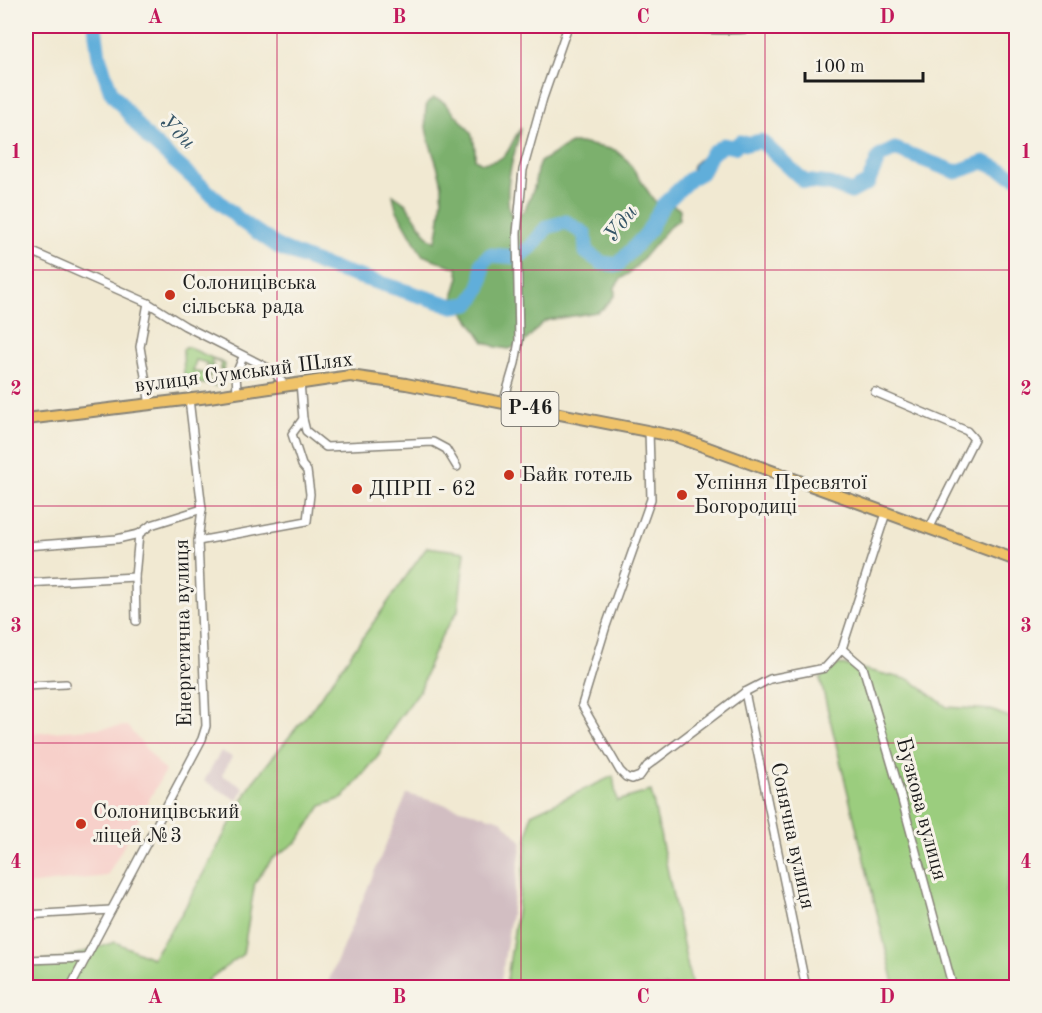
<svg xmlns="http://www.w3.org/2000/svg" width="1042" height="1013" font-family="'Old Standard TT',serif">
  <rect width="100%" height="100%" fill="#f7f3e8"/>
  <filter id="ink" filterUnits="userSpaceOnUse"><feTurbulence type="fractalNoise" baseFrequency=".0167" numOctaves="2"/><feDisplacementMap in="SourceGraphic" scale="12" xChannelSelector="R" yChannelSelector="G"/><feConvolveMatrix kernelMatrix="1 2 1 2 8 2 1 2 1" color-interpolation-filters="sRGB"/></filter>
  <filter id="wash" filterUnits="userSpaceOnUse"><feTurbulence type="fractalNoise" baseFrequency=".008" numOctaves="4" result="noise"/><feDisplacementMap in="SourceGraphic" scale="24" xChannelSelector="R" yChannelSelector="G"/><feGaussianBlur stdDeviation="1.35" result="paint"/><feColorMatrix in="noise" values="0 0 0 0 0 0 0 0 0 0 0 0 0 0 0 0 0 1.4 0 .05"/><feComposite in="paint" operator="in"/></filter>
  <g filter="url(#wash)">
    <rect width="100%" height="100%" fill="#f1e9d2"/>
    <polygon fill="#f7d0ca" points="127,726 165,771 107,876 26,885 26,734"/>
    <g fill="#d2bec2">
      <polygon points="221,751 232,757 222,775 244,788 237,800 204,781"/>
      <polygon points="407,794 501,820 522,842 500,987 326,987"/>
    </g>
    <g fill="#9bcd7e" stroke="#5c744d" stroke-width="1.5">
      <polygon points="188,347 225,364 224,371 220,370 222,363 212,360 211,364 214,365 213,368 206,366 207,363 196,360 193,371 211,375 210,377 207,376 206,380 216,383 218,376 222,377 217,386 186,381 184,379 183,349"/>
      <polygon points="427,547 465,552 458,611 442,635 429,664 421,689 395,724 379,755 343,798 321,806 298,841 272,859 255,882 243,954 208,980 214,987 26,987 26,963 62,959 115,942 152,958 182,913 252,783 314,706"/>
      <polygon points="839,664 911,680 947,707 991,710 1016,720 1016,841 1006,895 1016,909 1016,987 895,987 820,678"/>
      <polygon points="613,776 617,801 651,791 692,987 506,987 531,814"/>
    </g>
    <path fill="#7cb06d" stroke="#4c6644" stroke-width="1.5" d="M433,98C444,100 446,104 453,112C469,129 476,133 475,159L482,163C514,159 505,149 521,128C514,156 503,185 510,214L524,212L534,188L537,170L540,162L571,143H580L615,150L628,161L653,199L658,204L672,205L680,209L679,220L671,225L633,270L620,280L615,287V295L604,308L597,312L548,320L541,324L524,343L509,349L496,347L484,342L466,315L455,303L454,294L459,277L457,268L422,255L396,209L393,195L406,204L429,238L435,242C439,233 444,190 441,181C436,154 420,131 427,103Z"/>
    <path fill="#60aeda" stroke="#3e657b" stroke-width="1.5" d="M702,157H706L712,161C711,174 705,181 693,182L690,179L693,165Z"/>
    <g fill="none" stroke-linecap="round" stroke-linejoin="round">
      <path stroke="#60aeda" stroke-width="15" d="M95,26L99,57L111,92L148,138L241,221L280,248L325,266L453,306L469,304C481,289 483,282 482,263L490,255L518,257L531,247L547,227L566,222L585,234L586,252L602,263L618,265L647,233L663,205L690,179L701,173L711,154L724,145L734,147L740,142L747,144L761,141L804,181L830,184L851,192L868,183L879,157L895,149L956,172L984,162L1016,177"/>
    </g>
  </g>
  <g filter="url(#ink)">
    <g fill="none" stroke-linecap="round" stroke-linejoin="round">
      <g stroke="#868277" stroke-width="10">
        <g id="minor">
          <path d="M676,26C697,30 746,32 767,26"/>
          <polyline points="26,249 148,303 185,326 272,370 284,384"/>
          <polyline points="148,303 140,347 150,405"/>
          <polyline points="300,382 303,419 306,431 326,447 433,442 446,449 457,467"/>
          <polyline points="237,392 236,374 243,357"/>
          <polyline points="875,392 967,431 974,439 929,529"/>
          <polyline points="503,404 515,363 519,341 517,233 523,170 543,98 568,26"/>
          <polyline points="649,431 651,499 606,626 582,705 620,771 626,777 632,779 640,776 647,766 745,692 770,679 825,668 842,649 886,513"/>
          <polyline points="198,541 307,521 310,494 307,471 302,465 292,434 303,419"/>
          <polyline points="26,546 117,539 139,534 151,525 202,509"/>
          <polyline points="26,583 135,577"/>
          <polyline points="136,621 135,577 139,534"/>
          <polyline points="842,649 863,667 899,789 953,988"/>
          <polyline points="26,686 66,684"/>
          <polyline points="745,692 806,988"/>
          <polyline points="26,915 111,910"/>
          <polyline points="26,960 86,958"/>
          <polyline points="70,988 202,739 206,726 198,541 202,509 189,399"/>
        </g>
      </g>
      <g stroke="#868277" stroke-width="14">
        <polyline id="primary" points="26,419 209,397 350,376 406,384 678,437 1016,560"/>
      </g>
      <use href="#minor" stroke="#fff" stroke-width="7"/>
      <use href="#primary" stroke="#f0c369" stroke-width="10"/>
    </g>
  </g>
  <path fill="none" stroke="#c2185b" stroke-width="1.5" stroke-opacity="0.55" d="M277,26V988M521,26V988M765,26V988M26,270H1016M26,506H1016M26,743H1016"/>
  <g fill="#c8321e" stroke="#f7f3e8" stroke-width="2">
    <circle cx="170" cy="295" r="6"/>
    <circle cx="509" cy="475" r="6"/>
    <circle cx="357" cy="489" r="6"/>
    <circle cx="682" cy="495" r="6"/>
    <circle cx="81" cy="824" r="6"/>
  </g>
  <g text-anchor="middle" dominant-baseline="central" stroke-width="6" stroke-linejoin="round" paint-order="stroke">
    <rect fill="#f7f3e8" stroke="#5e5c59" stroke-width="1.5" x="501.5" y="392" width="57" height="34" rx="4.5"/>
    <g font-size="20" font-weight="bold" fill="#1c1c1c">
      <text x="530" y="409">Р-46</text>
    </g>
    <g font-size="21" fill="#1c1c1c" stroke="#f7f3e8" text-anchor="start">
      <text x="182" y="283">Солоницівська<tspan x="182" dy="24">сільська рада</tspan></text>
      <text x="521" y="475">Байк готель</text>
      <text x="694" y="483">Успіння Пресвятої<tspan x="694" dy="24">Богородиці</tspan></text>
      <text x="369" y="489">ДПРП - 62</text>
      <text x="93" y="812">Солоницівський<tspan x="93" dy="24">ліцей №3</tspan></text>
    </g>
    <g font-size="21" fill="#1c1c1c" stroke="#f7f3e8">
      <text transform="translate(244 373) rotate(-7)">вулиця Сумський Шлях</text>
      <text transform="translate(184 633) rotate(-91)">Енергетична вулиця</text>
      <text transform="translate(921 809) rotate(75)">Бузкова вулиця</text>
      <text transform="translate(792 836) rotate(78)">Сонячна вулиця</text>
    </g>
    <g font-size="22" font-style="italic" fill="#375668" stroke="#f7f3e8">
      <text transform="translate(177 132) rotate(44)">Уди</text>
      <text transform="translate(621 224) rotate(-52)">Уди</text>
    </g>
  </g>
  <rect width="1042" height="1013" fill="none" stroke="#f7f3e8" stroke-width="66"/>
  <path d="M805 72v9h118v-9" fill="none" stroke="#1c1c1c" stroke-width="3"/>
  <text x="814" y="72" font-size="18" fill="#1c1c1c" stroke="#f7f3e8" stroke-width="4.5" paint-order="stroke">100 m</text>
  <rect x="33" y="33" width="976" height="947" fill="none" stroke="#c2185b" stroke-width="2"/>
  <g font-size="20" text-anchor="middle" font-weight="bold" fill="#c2185b">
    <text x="155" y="23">A</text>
    <text x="399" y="23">B</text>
    <text x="643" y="23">C</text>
    <text x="887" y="23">D</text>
    <text x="16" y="158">1</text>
    <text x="1026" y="158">1</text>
    <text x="16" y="395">2</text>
    <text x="1026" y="395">2</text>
    <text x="16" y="632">3</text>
    <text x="1026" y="632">3</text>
    <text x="16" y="868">4</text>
    <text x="1026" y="868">4</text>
    <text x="155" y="1003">A</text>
    <text x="399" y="1003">B</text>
    <text x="643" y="1003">C</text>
    <text x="887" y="1003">D</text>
  </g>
</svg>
